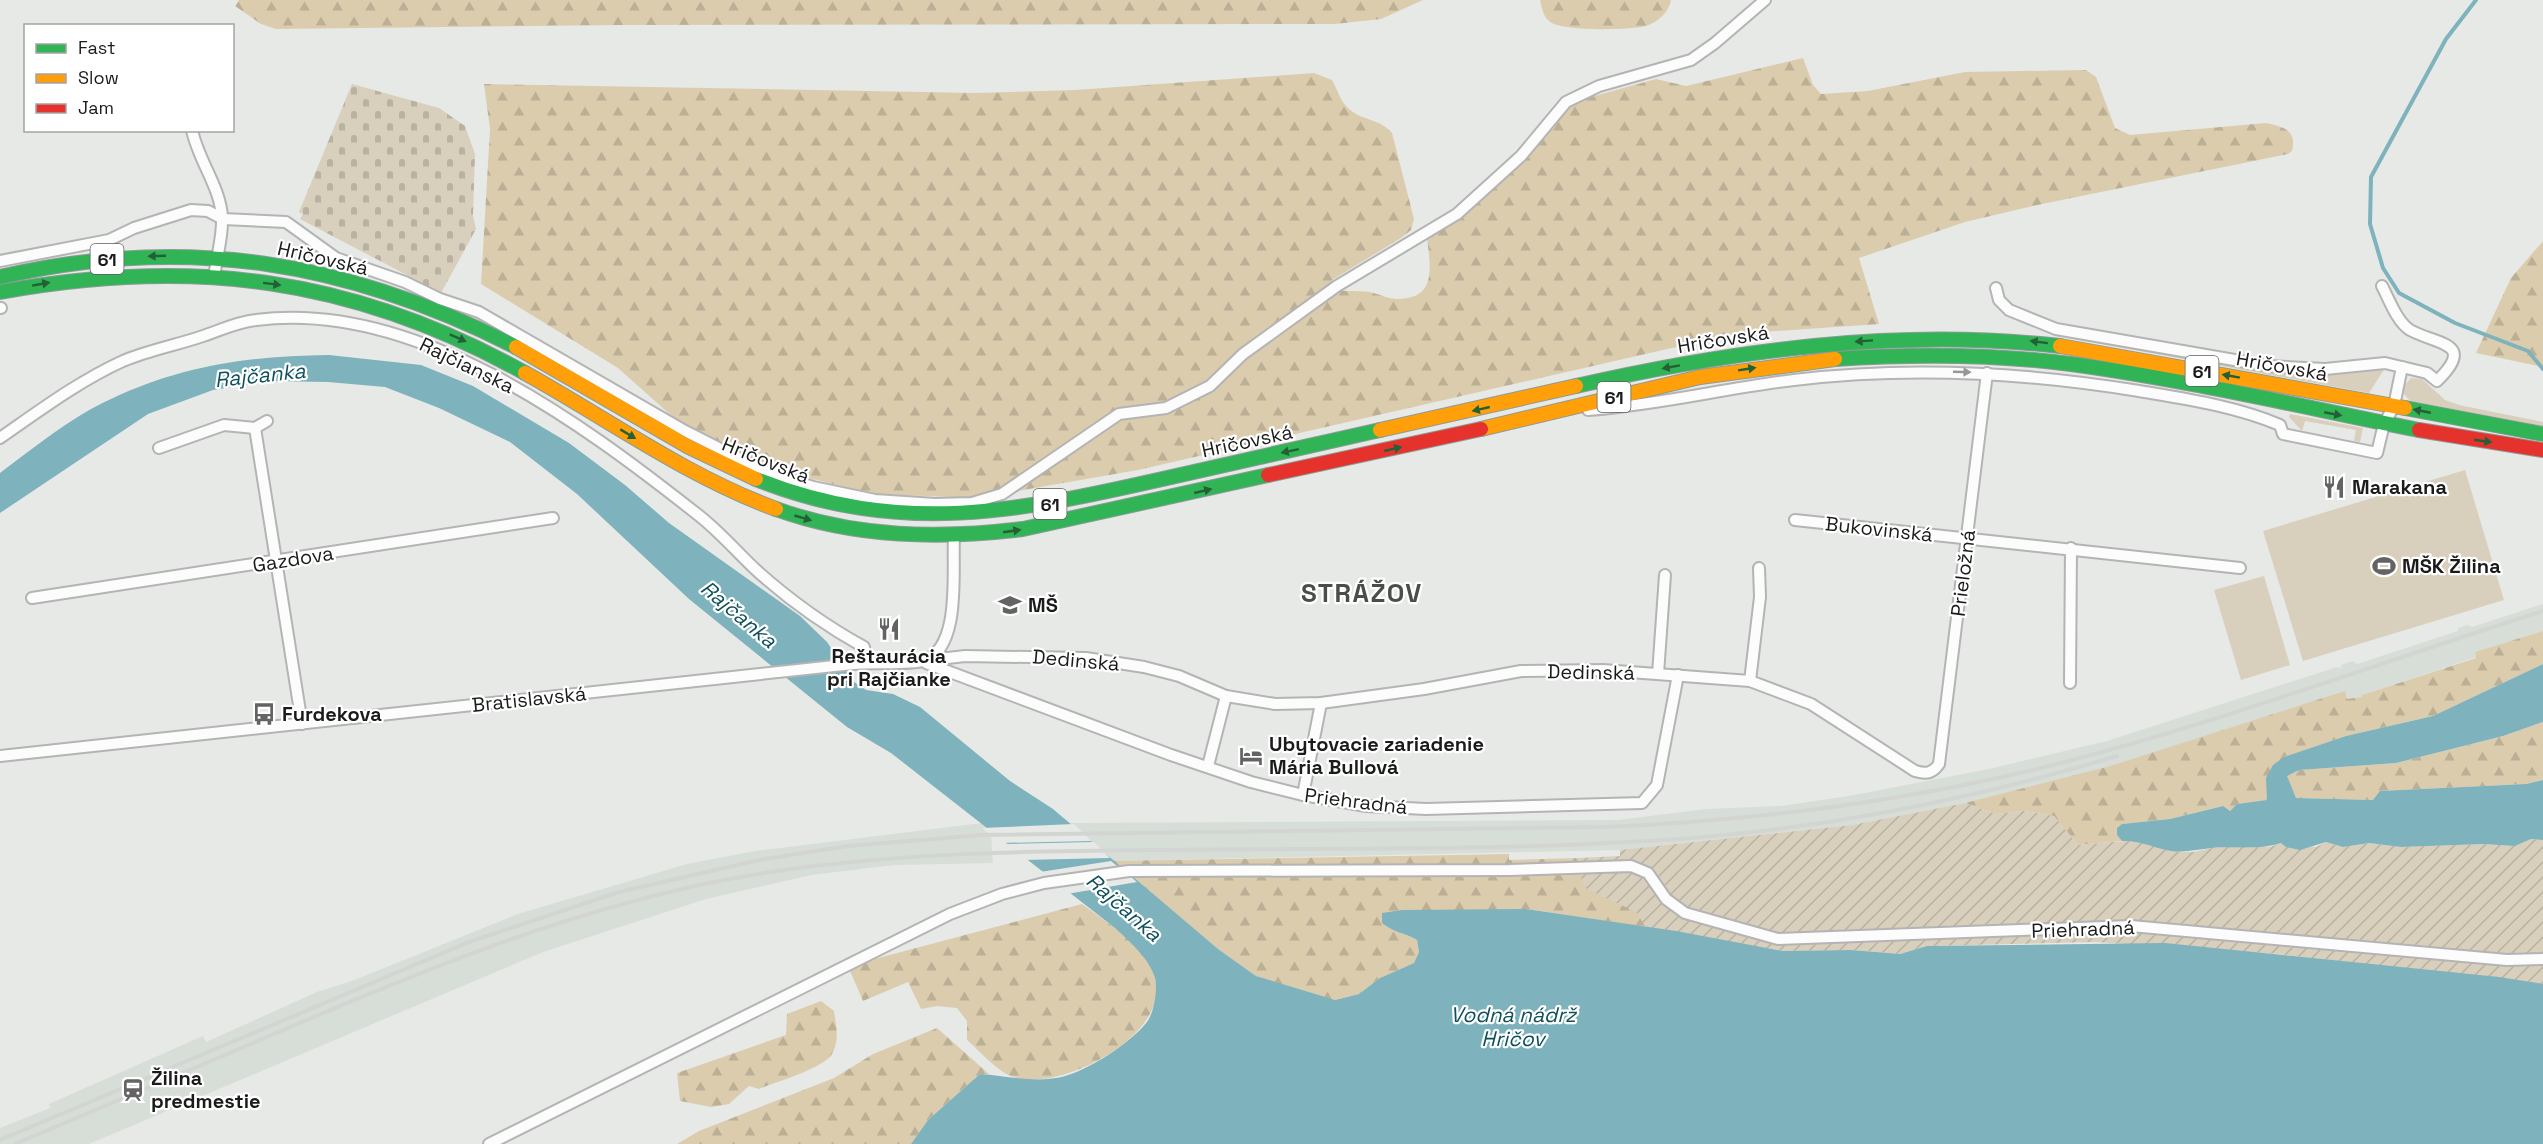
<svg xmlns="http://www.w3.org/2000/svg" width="2543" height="1144" font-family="'Space Grotesk',sans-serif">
  <defs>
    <pattern id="forest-firs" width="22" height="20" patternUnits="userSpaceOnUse" patternTransform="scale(1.5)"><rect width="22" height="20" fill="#dbccae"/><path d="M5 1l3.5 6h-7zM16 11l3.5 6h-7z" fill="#bbaf95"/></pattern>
    <pattern id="cemetery-stones" width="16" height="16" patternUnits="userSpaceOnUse" patternTransform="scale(1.5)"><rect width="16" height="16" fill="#d8cfbc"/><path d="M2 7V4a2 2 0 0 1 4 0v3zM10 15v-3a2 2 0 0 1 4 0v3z" fill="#b9b1a1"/></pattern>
    <pattern id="garden-furrows" width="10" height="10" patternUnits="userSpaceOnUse" patternTransform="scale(1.5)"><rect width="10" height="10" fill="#d8cfbc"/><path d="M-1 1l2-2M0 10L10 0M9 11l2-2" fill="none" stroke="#b9b1a1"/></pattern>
  </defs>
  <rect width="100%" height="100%" fill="#e7e9e7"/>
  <g fill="#d7ddd7">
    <polygon points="2543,604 2543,631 2475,652 2476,657 2362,695 2363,697 2353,700 2347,699 2345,692 2110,766 1995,797 1852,825 1620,850 1111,861 1068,823 1618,820 1706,809 1781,806 1849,796 1989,769 2107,741 2337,667 2342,668 2341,665 2353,661 2357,664 2458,631 2458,628 2468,625 2472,627"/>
    <polygon points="990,822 993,863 894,865 811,875 706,899 543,952 89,1144 0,1144 0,1128 50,1108 49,1104 203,1036 206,1042 317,992 352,981 518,914 687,864 755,851"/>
  </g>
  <g fill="#d8cfbc">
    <polygon points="2058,331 2326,373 2385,368 2369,393 2058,336"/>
    <polygon points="2411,378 2422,379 2445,400 2459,405 2543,422 2543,426 2410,401 2404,394 2403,387"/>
    <polygon points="2290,414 2363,428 2360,442 2354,441 2356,430 2305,421 2302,431 2289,417"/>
    <polygon points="2465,470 2504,600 2303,661 2263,531"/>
    <polygon points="2264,576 2290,665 2241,680 2214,590"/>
  </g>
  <g fill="url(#forest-firs)">
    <polygon points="239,0 1423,0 1381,19 1335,24 622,25 276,29 261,24 235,6"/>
    <path d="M1540,0H1671C1669,12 1658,22 1646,26C1632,30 1559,32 1549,21C1543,16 1542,8 1540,0Z"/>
    <path d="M1803,58L1813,85L1821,94L1868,91L1965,72L2086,70L2096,77L2115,128L2130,135L2266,123C2284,127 2297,130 2292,151L2288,154L2042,204L1965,222L1859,258L1879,324L1733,334L1138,470L978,498L872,494L809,478L739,476L618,368L481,284L490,129L484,84L976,93L1075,90L1314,73L1332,80C1337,88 1340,100 1346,106C1359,121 1380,118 1392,133L1414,219L1411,230L1401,238L1332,280L1330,287C1342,293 1356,290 1370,292C1379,294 1388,299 1397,299C1438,299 1430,266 1427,237L1459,218L1528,158L1567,108L1580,100L1656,79L1686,86Z"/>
    <polygon points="2543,241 2543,367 2476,353 2511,278"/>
    <polygon points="2543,631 2543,664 2433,716 2346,736 2284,757 2268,800 2237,804 2230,811 2222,806 2170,819 2122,824 2117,835 2122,841 2078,845 2054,816 2024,811 1996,814 1965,803 2110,766 2345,691 2347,699 2362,697 2362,695 2476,658 2475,652"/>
    <polygon points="2543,722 2543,780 2526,784 2381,791 2374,800 2296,798 2286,776 2299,770 2396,763 2503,736"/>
    <path d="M1509,854V860L1579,858C1581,902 1607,890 1635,911C1639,915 1643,922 1646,927L1526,909L1382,923C1396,934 1404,932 1417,940L1419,952L1414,963L1380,978L1359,994L1335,1000L1307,993L1256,976L1215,947L1111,861Z"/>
    <path d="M1082,904C1107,923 1146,945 1155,978C1172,1035 1059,1093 1014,1077C997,1072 980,1051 967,1040V1021L957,1008L937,1006L921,1009L908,982L863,1001L848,966Z"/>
    <path d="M821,1001L834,1011C836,1025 840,1040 832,1054C824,1068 776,1082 759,1089L749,1086L729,1104L711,1107L680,1101L677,1073L786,1035L787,1014Z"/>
    <polygon points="937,1028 989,1074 980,1074 928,1120 911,1144 677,1144 699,1131 834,1078 873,1054"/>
  </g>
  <polygon fill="url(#cemetery-stones)" points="352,84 439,108 465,126 475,154 473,216 476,229 441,293 300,219 303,214 299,212"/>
  <polygon fill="url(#garden-furrows)" points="1965,803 1996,814 2024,811 2054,816 2078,845 2137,840 2171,851 2193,852 2212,848 2250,845 2270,847 2281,843 2316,847 2326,842 2343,847 2369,843 2401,847 2483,844 2515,846 2531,839 2543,840 2543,984 2278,954 2096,942 1927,946 1900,954 1851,950 1783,951 1646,927 1636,912 1587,889 1582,882 1579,858 1620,856 1620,850 1852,825"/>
  <g fill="#7eb2bc">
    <path d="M329,355L421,365L473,386L569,443L625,485L669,523L800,616L827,642L854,682L866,690L893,694L920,707L1010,781L1053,809L1218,949L1256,976L1335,1000L1359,994L1380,978L1414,963L1419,952L1417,940C1404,932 1396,934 1382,923V913L1402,910L1526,909L1676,931L1783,951L1851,950L1900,954L1927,946L2165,943L2499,977L2543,984V1144H911L928,1120L980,1074C1008,1076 1034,1083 1062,1077C1087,1071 1131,1043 1147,1022C1154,1013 1158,989 1155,978C1149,958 1130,942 1115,928L891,753L847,727L689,599L577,494L510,442L439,408L385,387L328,382L269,381L213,390L148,414L0,513V473C35,447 71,417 111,399C183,365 250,356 329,355Z"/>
    <path d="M2543,664V722L2503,736L2396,763L2299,770L2287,776L2296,798L2373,800L2380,791L2526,784L2543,780V840L2531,839L2515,846L2483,844L2401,847L2369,843L2343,847L2326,842L2300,850L2286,847L2281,843C2262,850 2233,846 2212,848C2198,849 2186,853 2171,851C2154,848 2140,840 2122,841L2117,835V828L2122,824L2170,819L2223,806L2230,811L2237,804L2267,800L2266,778L2273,765L2284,757L2346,736L2433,716Z"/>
  </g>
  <g fill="#e7e9e7">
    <polygon points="1074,824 1091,841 1000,843 982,828"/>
    <polygon points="1094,842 1110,858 1022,860 1002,844"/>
    <polygon points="1111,861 1137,882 1067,894 1040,872"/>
  </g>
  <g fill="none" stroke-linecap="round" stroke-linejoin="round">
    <polyline stroke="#7eb2bc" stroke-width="4" points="2476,0 2446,39 2371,177 2370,224 2383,268 2399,293 2455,323 2528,351 2543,369"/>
    <g stroke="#b3b4b3" stroke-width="14">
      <g id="street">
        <path d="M192,130C198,160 221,188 222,218C223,237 216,259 214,278"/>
        <polyline points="0,261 109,240 134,228 191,210 208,211 223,219 286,222 336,258 405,282 440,299 479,312 685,431 764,471 813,487 875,500 935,504 972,503 1002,494 1119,414 1166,408 1210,386 1243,354 1337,286 1457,214 1521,156 1566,102 1599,86 1691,60 1715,43 1765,0"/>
        <path d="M1996,288L1999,300L2009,310L2056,329L2269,366L2325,369L2385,363L2427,373L2437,381C2477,342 2437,345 2410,330C2397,322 2389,299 2382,286"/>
        <polyline points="0,308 1,308"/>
        <path d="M1588,410C1658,405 1725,388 1794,380C1911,366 2023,372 2139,391C2186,399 2235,406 2280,425L2283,434L2377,453L2384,424L2394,406L2402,367"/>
        <polyline points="255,428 302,724"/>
        <path d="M0,438C39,411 79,381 123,361C149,350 177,345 203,336C221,330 237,322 256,320C414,299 579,421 697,514C718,530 736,551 755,569C787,598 826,626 864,647L867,662"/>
        <polyline points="159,448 224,425 255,428 267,421"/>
        <polyline points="1795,520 2240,568"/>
        <polyline points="32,598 553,518"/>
        <path d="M922,661L965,656L1086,658L1144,667L1179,676L1226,696L1275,704L1321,703L1424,689L1521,671L1603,670L1750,681L1811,704L1915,771C1926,774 1932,774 1939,764L1987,373"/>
        <polyline points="926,663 1171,755 1251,782 1303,795 1366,806 1426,809 1642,803 1657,785 1678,675"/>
        <polyline points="1658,674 1665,575"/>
        <polyline points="1750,681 1760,597 1759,568"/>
        <polyline points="2070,683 2071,548"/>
        <path d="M0,756L853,664C870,662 910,665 923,661C962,649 952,570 954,537"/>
        <polyline points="1208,766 1226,696"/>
        <polyline points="1303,795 1321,703"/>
        <polyline points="489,1144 950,914 1002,894 1044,883 1129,871 1510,870 1631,866 1648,873 1666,899 1685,913 1778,939 2131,926 2507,960 2543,959"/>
      </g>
    </g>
    <g stroke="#8d9b98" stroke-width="16">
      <g id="fast">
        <path d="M0,277C185,234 347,261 516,347"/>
        <path d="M0,292C192,257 353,277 525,373"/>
        <path d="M1835,359C1912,354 1994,354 2071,364C2188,380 2303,407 2419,430"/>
        <path d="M1576,386C1734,350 1898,328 2060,346"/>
        <polyline points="2405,408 2543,434"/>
        <path d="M756,479C901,537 1021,511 1167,478C1238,462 1309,446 1380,430"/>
        <path d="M776,509C856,538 940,539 1023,529L1268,475"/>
      </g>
    </g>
    <g stroke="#8d9b98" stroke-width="16">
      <g id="slow">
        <polyline points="2060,346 2405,408"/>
        <polyline points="516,347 689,447 756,479"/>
        <path d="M525,373C608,419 686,476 776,509"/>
        <polyline points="1481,429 1700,377 1835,359"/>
        <polyline points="1380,430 1576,386"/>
      </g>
    </g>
    <g stroke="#8d9b98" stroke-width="16">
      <g id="jam">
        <polyline points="2419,430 2543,450"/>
        <polyline points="1268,475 1481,429"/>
      </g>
    </g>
    <use href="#street" stroke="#fbfcfb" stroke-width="10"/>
    <use href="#fast" stroke="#30b455" stroke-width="14"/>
    <use href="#slow" stroke="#ff9f0a" stroke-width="14"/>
    <use href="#jam" stroke="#e5322d" stroke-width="14"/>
    <g stroke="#d3d5d3" stroke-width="4">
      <path d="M0,1140L469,942L619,892L759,860L848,846L982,835L1605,827C1750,821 1892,803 2033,770C2206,728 2374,664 2543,611"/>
      <path d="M15,1144C109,1104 202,1065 295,1025C455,957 617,892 791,869C910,853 1029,851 1149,850C1315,848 1482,851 1648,841C1807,832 1964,802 2117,756"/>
    </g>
  </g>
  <defs><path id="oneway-solid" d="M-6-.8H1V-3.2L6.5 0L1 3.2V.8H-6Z" transform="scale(1.5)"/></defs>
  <g fill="#246035">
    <use href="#oneway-solid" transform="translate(157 256) rotate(178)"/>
    <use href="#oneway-solid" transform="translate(41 284) rotate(-10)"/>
    <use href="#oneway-solid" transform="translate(272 284) rotate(7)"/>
    <use href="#oneway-solid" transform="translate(458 338) rotate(24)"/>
    <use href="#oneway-solid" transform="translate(1864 341) rotate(176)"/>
    <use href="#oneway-solid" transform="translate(2039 342) rotate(-173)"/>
    <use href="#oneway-solid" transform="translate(1671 367) rotate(170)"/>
    <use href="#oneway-solid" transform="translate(1747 369) rotate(-9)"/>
    <use href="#oneway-solid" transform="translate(2231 376) rotate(-170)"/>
    <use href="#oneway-solid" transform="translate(1481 409) rotate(167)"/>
    <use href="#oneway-solid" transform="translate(2422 411) rotate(-169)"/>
    <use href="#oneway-solid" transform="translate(2333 414) rotate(11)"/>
    <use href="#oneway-solid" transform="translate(628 434) rotate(31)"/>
    <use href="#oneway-solid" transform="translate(2483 441) rotate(8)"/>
    <use href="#oneway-solid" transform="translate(1393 449) rotate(-13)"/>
    <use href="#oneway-solid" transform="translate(1290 451) rotate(168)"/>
    <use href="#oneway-solid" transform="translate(1203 491) rotate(-13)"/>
    <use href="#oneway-solid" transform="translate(803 518) rotate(16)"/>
    <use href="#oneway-solid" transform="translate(1012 531) rotate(-8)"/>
  </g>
  <use fill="#969796" href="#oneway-solid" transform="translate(1962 372) rotate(2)"/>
  <defs>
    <g id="restaurant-bare" transform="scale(1.8)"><path d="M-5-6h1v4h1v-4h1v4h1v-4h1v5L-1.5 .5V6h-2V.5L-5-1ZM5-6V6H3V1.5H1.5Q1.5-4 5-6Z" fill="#626362" stroke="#fff" stroke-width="2.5" paint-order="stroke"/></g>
    <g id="stadium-bare" transform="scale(1.8)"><path d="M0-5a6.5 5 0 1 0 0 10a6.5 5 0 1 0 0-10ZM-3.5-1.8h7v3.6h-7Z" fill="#626362" stroke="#fff" stroke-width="2.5" paint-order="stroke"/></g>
    <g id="school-bare" transform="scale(1.8)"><path d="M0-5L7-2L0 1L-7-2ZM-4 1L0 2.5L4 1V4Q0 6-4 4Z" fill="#626362" stroke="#fff" stroke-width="2.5" paint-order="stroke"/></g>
    <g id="bus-bare" transform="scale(1.8)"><path d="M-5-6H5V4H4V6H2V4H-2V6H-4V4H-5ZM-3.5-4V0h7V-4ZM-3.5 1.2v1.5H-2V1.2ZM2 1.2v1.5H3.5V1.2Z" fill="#626362" stroke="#fff" stroke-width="2.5" paint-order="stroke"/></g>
    <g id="hotel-bare" transform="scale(1.8)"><path d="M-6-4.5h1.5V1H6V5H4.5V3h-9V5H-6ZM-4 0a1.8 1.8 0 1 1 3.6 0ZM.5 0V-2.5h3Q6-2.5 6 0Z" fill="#626362" stroke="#fff" stroke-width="2.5" paint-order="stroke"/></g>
    <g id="station-bare" transform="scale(1.8)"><path d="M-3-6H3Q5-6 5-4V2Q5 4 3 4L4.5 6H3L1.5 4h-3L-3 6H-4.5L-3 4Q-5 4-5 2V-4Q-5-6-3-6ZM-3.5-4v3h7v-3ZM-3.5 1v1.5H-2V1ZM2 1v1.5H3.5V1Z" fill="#626362" stroke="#fff" stroke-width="2.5" paint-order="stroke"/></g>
  </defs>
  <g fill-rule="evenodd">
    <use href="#restaurant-bare" x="2334" y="487"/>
    <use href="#stadium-bare" x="2384" y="566"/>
    <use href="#school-bare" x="1010" y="605"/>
    <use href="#restaurant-bare" x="889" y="629"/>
    <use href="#bus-bare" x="264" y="714"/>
    <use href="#hotel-bare" x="1251" y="756"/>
    <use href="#station-bare" x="133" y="1090"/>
  </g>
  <g text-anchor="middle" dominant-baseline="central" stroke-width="4.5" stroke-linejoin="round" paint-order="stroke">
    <g fill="#fff" stroke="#5f5f5f" stroke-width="1.5">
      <rect x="90.5" y="244" width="33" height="30" rx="4.5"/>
      <rect x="2185.5" y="356" width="33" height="30" rx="4.5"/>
      <rect x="1597.5" y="382" width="33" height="30" rx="4.5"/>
      <rect x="1033.5" y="489" width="33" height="30" rx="4.5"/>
    </g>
    <g font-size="18" font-weight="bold" fill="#1a1b1a">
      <text x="107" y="259">61</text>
      <text x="2202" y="371">61</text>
      <text x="1614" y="397">61</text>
      <text x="1050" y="504">61</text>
    </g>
    <g font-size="20" fill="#1a1b1a" stroke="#fff">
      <text transform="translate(323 258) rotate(13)">Hričovská</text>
      <text transform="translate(1723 339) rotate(-9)">Hričovská</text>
      <text transform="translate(467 365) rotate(26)">Rajčianska</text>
      <text transform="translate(2282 366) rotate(10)">Hričovská</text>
      <text transform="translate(1247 441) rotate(-12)">Hričovská</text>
      <text transform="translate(766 460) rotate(22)">Hričovská</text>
      <text transform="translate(1879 529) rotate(6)">Bukovinská</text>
      <text transform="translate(293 559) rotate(-9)">Gazdova</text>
      <text transform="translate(1963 573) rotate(-83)">Prieložná</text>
      <text transform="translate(1076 660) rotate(5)">Dedinská</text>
      <text transform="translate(1591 672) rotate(1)">Dedinská</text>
      <text transform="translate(529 699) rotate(-6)">Bratislavská</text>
      <text transform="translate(1356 801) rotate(7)">Priehradná</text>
      <text transform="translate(2083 929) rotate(-2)">Priehradná</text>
    </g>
    <g font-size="20" font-weight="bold" fill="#1a1b1a" stroke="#fff" text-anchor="start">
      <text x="2352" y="487">Marakana</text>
      <text x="2402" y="566">MŠK Žilina</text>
      <text x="1028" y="605">MŠ</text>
      <text x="889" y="656" text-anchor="middle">Reštaurácia<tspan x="889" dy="23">pri Rajčianke</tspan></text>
      <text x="282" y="714">Furdekova</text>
      <text x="1269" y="744">Ubytovacie zariadenie<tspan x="1269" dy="23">Mária Bullová</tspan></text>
      <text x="151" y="1078">Žilina<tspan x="151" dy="23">predmestie</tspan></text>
    </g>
    <g font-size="21" font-style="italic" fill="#0f505b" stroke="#fff">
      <text transform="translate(260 375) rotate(-6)">Rajčanka</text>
      <text transform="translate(739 614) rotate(40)">Rajčanka</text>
      <text transform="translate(1124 907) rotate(41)">Rajčanka</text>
      <text x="1513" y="1014">Vodná nádrž<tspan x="1513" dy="24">Hričov</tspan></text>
    </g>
    <g font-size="26" font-weight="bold" letter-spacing="1.5" fill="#4a4d4a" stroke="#fff">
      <text x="1362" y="593">STRÁŽOV</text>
    </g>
  </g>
  <rect x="24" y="24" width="210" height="108" fill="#ffffff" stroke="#a3a4a3" stroke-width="1.5"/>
  <rect x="36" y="44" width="30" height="9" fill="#30b455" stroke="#a3a4a3" stroke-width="1.5"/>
  <text x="78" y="54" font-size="18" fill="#1a1b1a">Fast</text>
  <rect x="36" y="74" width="30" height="9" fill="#ff9f0a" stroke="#a3a4a3" stroke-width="1.5"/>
  <text x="78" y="84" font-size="18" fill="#1a1b1a">Slow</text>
  <rect x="36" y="104" width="30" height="9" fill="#e5322d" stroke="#a3a4a3" stroke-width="1.5"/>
  <text x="78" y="114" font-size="18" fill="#1a1b1a">Jam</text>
</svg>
